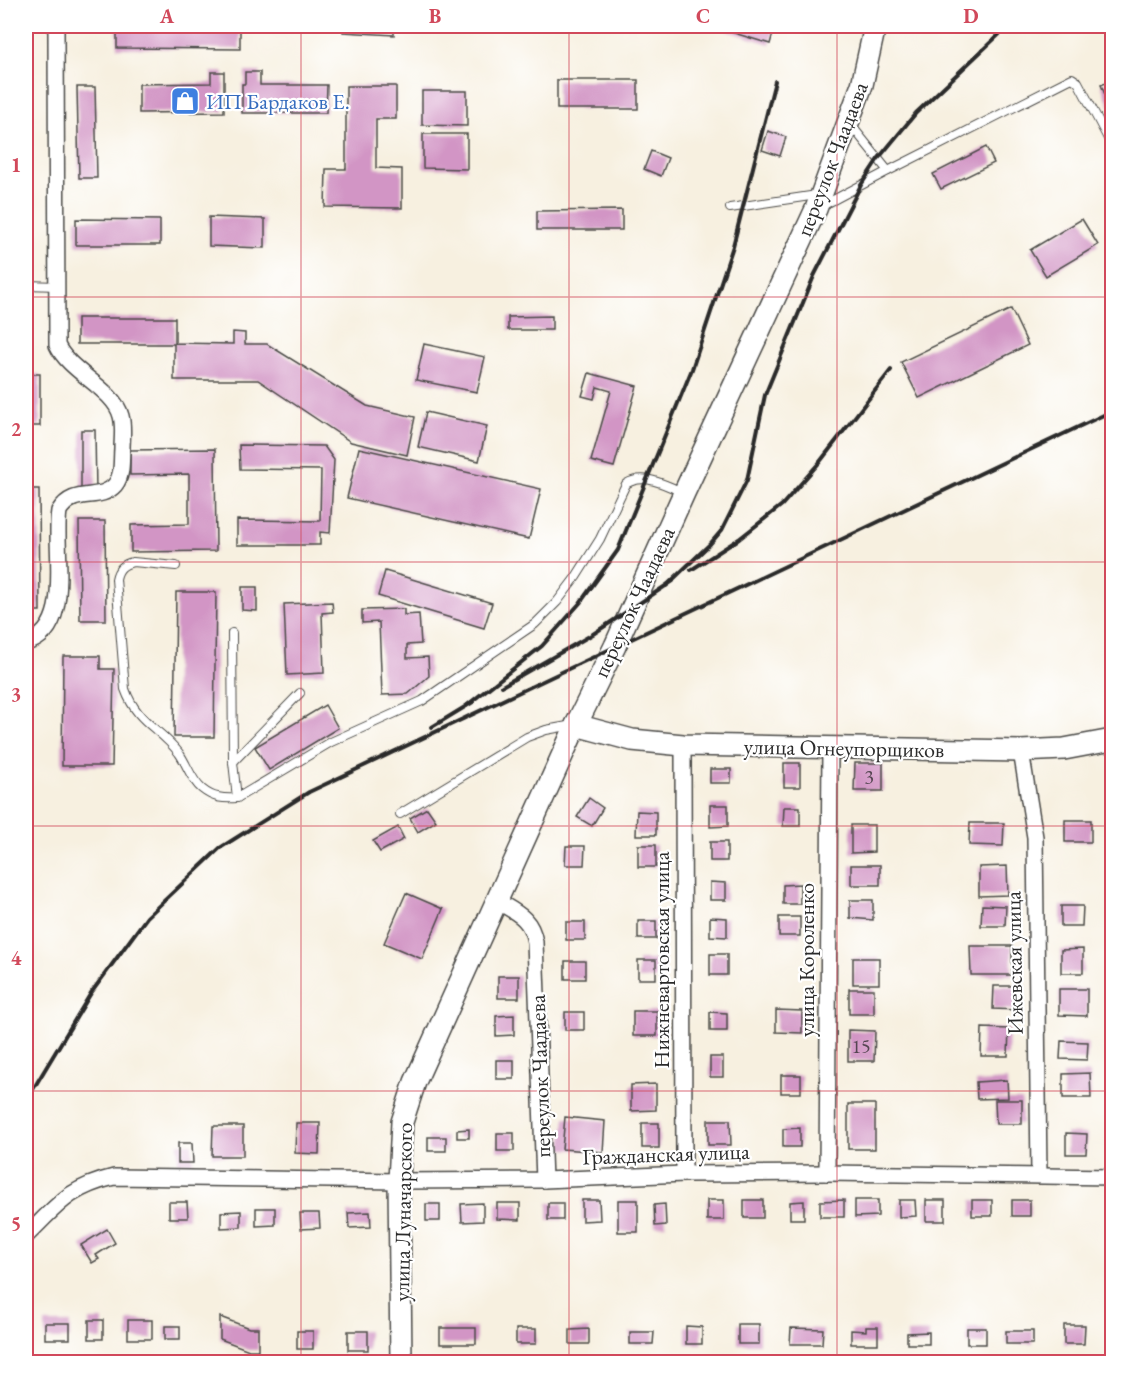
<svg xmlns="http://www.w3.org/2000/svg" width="1138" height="1388" font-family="'EB Garamond',serif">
  <rect width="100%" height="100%" fill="#fff"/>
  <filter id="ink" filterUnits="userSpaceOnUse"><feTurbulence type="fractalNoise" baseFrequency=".0167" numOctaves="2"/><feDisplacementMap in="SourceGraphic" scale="12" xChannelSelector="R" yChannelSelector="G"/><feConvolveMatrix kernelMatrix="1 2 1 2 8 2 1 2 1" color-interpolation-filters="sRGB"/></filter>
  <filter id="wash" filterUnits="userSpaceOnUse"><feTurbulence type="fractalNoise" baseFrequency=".008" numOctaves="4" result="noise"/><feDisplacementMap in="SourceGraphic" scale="24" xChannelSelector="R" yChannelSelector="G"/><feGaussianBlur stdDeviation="1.35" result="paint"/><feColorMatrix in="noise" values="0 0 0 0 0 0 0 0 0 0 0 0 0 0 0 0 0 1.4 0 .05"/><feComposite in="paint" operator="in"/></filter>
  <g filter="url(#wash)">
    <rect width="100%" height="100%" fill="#f7f0e0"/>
    <g id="blocks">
      <g fill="#d295c5">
        <polygon points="117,26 240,26 240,49 117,48"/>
        <polygon points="343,26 394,26 394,35 343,32"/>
        <polygon points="722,26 775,26 770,44 721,29"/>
        <polygon points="211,72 224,72 224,112 139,113 139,84 211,83"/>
        <polygon points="245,72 260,72 260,85 327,85 326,113 242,113 242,84 245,84"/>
        <rect x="557" y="80" width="81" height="29"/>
        <polygon points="1112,80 1112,111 1101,85"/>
        <polygon points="346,86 396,86 396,119 376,119 376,168 402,169 402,208 325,207 326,169 346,169"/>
        <polygon points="77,87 95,87 97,178 79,178"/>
        <polygon points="422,91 467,91 467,126 422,125"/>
        <polygon points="768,131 786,137 780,156 762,150"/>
        <polygon points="423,134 467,134 467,169 423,168"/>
        <polygon points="986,147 994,163 941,189 933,174"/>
        <polygon points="651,151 668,158 661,176 644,169"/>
        <polygon points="622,210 622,230 537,230 537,211"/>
        <polygon points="209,217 265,219 265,248 209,246"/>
        <polygon points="76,219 160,220 160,245 76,245"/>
        <polygon points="1082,219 1098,245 1046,276 1030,250"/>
        <polygon points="1011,309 1028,345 919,398 901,362"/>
        <polygon points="552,316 552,330 508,330 508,317"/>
        <polygon points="77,318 175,318 175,343 233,344 233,332 245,333 245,344 267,344 367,406 415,417 407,455 351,442 258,380 174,380 174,344 77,344"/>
        <polygon points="424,344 485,357 477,392 416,380"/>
        <polygon points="589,373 637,386 614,467 591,461 611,391 597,387 594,399 582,396"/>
        <rect x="26" y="374" width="14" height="52"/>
        <polygon points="426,412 487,426 479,461 418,447"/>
        <polygon points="81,430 95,430 96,492 81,492"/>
        <polygon points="239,445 324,446 334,460 330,533 320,532 320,545 237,545 237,520 320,521 321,470 240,469"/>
        <polygon points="359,448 541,489 529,539 347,498"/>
        <polygon points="215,449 216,551 131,552 131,525 189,524 189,474 130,475 130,450"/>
        <polygon points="26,489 39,489 40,611 26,611"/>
        <polygon points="79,521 105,521 106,620 80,620"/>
        <polygon points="385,571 492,603 484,628 378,596"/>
        <polygon points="242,587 257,587 257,611 242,610"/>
        <polygon points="176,592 216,592 214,737 174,737"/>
        <polygon points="332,602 333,612 322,613 324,673 287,675 284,604"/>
        <polygon points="404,609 404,615 419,614 421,644 407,645 407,658 428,657 429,676 408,694 382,695 379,622 362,623 362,610"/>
        <polygon points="63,656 100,656 100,669 114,669 112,766 62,766"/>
        <polygon points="325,705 338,728 269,770 255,747"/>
        <rect x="784" y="763" width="16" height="24"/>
        <polygon points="855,763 883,763 883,791 854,791"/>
        <rect x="710" y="769" width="21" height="14"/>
        <polygon points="589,798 603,808 592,826 577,817"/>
        <polygon points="710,805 728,805 728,826 710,827"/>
        <polygon points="784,807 800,807 800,826 783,826"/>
        <polygon points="427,808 436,821 418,832 410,818"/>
        <polygon points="637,811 656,812 656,835 636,835"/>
        <rect x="1065" y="820" width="26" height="22"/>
        <polygon points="970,823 1004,823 1003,846 969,845"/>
        <polygon points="851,825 874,825 874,852 851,853"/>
        <polygon points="398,827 404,839 380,852 373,841"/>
        <rect x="710" y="842" width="17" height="19"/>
        <rect x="638" y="845" width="18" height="22"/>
        <polygon points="566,846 585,846 584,865 565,865"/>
        <rect x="851" y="865" width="29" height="20"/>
        <polygon points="1007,866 1008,895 979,896 979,867"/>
        <polygon points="710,882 726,883 726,900 710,900"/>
        <polygon points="800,884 800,904 783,904 783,885"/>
        <polygon points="406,893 443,909 422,959 384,943"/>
        <polygon points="850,900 873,900 873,920 850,918"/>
        <polygon points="982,905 1006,906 1005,926 981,926"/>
        <polygon points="1061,906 1083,906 1082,926 1061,926"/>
        <polygon points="710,917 727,918 727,937 710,936"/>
        <rect x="779" y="917" width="21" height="19"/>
        <rect x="638" y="921" width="18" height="18"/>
        <rect x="566" y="922" width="19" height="18"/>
        <polygon points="970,946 1012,946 1012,975 971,975"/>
        <polygon points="1083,949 1083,973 1061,973 1061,950"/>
        <rect x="710" y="954" width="17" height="21"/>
        <rect x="853" y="958" width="26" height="26"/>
        <rect x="638" y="960" width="18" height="19"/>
        <rect x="565" y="961" width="20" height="18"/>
        <rect x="498" y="976" width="21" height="22"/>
        <polygon points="994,986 1018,986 1018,1010 993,1009"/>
        <rect x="849" y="989" width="25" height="25"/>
        <polygon points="1059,989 1087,989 1087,1016 1059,1015"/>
        <polygon points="776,1010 802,1011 802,1033 776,1032"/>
        <rect x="633" y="1011" width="24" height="25"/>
        <rect x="565" y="1012" width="19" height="18"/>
        <polygon points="710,1012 727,1013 727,1031 710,1031"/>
        <polygon points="514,1015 514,1035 496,1036 496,1016"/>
        <polygon points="982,1028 1009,1029 1008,1056 981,1056"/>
        <polygon points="848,1030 875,1031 874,1061 848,1061"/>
        <polygon points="1061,1041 1088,1042 1087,1060 1060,1059"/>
        <rect x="710" y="1057" width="13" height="20"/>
        <rect x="496" y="1060" width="18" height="19"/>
        <polygon points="1090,1073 1091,1098 1063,1098 1063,1074"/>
        <rect x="781" y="1075" width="20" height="18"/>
        <polygon points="1007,1080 1008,1098 977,1099 976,1082"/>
        <polygon points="656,1084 656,1110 631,1111 631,1085"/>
        <polygon points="995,1100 1022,1100 1022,1124 996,1124"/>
        <rect x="848" y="1104" width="27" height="45"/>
        <polygon points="565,1117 605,1121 603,1152 562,1149"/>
        <polygon points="708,1120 730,1120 731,1145 708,1145"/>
        <polygon points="296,1123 320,1123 319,1154 295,1153"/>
        <rect x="642" y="1123" width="17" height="25"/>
        <polygon points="213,1126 243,1126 243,1156 212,1156"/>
        <polygon points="800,1128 800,1147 783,1147 783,1129"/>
        <polygon points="469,1129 469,1138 457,1138 457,1130"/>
        <polygon points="1109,1132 1112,1132 1112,1154 1109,1153"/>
        <rect x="497" y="1133" width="17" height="18"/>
        <polygon points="1066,1133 1087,1134 1086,1154 1066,1154"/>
        <rect x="428" y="1137" width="18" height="14"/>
        <polygon points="178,1143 192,1143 193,1163 178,1163"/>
        <polygon points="582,1200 599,1200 600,1220 582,1221"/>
        <rect x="618" y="1200" width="20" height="32"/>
        <rect x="707" y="1200" width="17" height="20"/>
        <rect x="744" y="1200" width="19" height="18"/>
        <polygon points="844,1200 844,1217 820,1217 820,1201"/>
        <polygon points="855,1200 878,1200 878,1216 855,1217"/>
        <polygon points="899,1200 915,1200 916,1216 899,1217"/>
        <rect x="926" y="1200" width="19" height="21"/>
        <rect x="972" y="1200" width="20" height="16"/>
        <rect x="1012" y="1200" width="18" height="16"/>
        <polygon points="804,1201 804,1219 790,1219 790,1202"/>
        <polygon points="169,1202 187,1202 188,1218 169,1218"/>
        <polygon points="483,1203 483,1221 462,1222 461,1204"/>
        <polygon points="497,1203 520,1203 520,1220 497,1219"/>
        <rect x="548" y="1203" width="15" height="17"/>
        <rect x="426" y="1204" width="14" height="17"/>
        <polygon points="665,1204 666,1225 655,1226 654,1205"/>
        <polygon points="256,1208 275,1208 275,1225 256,1226"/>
        <polygon points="241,1211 241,1227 221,1228 221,1212"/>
        <polygon points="370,1212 371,1227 349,1228 348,1213"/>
        <polygon points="300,1213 319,1213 320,1228 301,1229"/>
        <polygon points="107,1229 115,1243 96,1255 99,1259 92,1263 81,1245"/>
        <polygon points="220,1317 249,1328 258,1328 258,1350 249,1350 220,1339"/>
        <rect x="89" y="1320" width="14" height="19"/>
        <rect x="128" y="1320" width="24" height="19"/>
        <rect x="1110" y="1321" width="2" height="23"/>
        <rect x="45" y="1323" width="25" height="16"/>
        <rect x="738" y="1324" width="21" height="20"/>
        <polygon points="1064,1325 1085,1325 1084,1344 1064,1344"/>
        <rect x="165" y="1326" width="15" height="13"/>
        <polygon points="686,1326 702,1327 702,1344 686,1344"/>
        <polygon points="866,1327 878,1327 878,1344 851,1344 851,1330 866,1331"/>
        <rect x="440" y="1328" width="36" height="16"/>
        <polygon points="791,1328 823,1329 822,1344 790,1344"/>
        <rect x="967" y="1328" width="19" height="16"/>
        <rect x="516" y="1329" width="20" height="15"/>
        <polygon points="589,1329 589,1344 570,1344 570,1330"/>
        <rect x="297" y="1331" width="16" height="18"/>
        <rect x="348" y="1331" width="20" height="19"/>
        <rect x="1006" y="1331" width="27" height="13"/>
        <polygon points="630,1332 654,1332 653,1344 630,1344"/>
        <polygon points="929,1332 929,1344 907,1344 907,1333"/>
      </g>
    </g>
  </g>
  <g filter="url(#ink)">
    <use href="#blocks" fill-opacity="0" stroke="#4a4946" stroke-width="1.5"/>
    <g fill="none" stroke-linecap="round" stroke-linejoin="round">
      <g stroke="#4a4946" stroke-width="10">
        <g id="lane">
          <polyline points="851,125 888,171"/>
          <polyline points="822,206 888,171 1072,78 1078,82 1112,146"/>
          <polyline points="730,208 817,195"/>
          <polyline points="26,285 58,286"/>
          <path d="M176,566L133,562C123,564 118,569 116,579L125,689C137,723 159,727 179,753C187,764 191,780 202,789C213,798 223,799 237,798"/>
          <path d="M232,633L233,762L237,798L331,742L422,701L535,624L557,602L576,577L600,539L626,484C644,472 664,485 683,492"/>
          <polyline points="233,762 300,693"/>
          <polyline points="400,814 527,737 546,730 573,725"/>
        </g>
      </g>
      <g stroke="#4a4946" stroke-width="18">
        <g id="street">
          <path d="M26,643C75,630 53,549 59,511C74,486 99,503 115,485C123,475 121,461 122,449C122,438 124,427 121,416C114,389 69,372 57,345L56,26"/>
          <polyline points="683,745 684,1174"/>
          <polyline points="1021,751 1035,837 1039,1175"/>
          <path d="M497,901C517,913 531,918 535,942L544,1180"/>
          <polyline points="827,1173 830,748"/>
          <path d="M26,1236C58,1205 68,1188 114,1177L399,1181L544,1180L684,1174L827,1173L1112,1177"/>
        </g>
      </g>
      <g stroke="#4a4946" stroke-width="24">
        <g id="secondary">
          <polyline points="576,725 632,740 683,745 1021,751 1064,749 1112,740"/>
          <polyline points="401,1362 399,1181 402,1122 415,1082 576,725 615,646 684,493 816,209 862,85 875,26"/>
        </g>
      </g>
      <use href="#lane" stroke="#fff" stroke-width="8"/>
      <use href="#street" stroke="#fff" stroke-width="15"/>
      <use href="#secondary" stroke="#fff" stroke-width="21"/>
      <g stroke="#2b2b2b" stroke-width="4">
        <polyline points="691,570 739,539 782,505 819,463 891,370"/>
        <polyline points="666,586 710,544 722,530 747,480 765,395 814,276 861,185 878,159 916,113 1008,26"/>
        <polyline points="502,686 593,634 673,581"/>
        <polyline points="466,706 542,646 580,603 618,550 692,369 733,246 775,81"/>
        <polyline points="432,727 473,702"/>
        <polyline points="26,1101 91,993 147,917 220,848 309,792 1112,411"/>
      </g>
    </g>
  </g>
  <path fill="none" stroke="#d1495b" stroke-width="1.5" stroke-opacity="0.55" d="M301,26V1362M569,26V1362M837,26V1362M26,297H1112M26,562H1112M26,826H1112M26,1091H1112"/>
  <defs>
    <g id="shop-square" transform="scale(1.5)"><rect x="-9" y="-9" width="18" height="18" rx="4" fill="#3f7fe0" stroke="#fff"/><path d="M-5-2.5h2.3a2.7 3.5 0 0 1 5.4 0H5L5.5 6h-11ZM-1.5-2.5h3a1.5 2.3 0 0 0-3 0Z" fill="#fff"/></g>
  </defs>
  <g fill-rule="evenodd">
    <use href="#shop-square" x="185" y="101"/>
  </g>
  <g text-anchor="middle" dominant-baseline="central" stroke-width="4.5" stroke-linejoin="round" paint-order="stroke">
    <g font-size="20" fill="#554652">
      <text x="869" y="777">3</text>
      <text x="861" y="1046">15</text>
    </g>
    <g font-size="22" fill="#366cbe" stroke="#fff" text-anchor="start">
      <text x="206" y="101">ИП Бардаков Е.</text>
    </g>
    <g font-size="22" fill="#2b2b2b" stroke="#fff">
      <text transform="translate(832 159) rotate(-69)">переулок Чаадаева</text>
      <text transform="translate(634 602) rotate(-65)">переулок Чаадаева</text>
      <text transform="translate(844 748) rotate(1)">улица Огнеупорщиков</text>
      <text transform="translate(661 960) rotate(-90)">Нижневартовская улица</text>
      <text transform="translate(806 960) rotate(-90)">улица Короленко</text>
      <text transform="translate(1014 963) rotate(-91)">Ижевская улица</text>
      <text transform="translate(540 1076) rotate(-92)">переулок Чаадаева</text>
      <text transform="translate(666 1154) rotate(-2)">Гражданская улица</text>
      <text transform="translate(403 1212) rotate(-89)">улица Луначарского</text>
    </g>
  </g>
  <rect width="1138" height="1388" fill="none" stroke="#fff" stroke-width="66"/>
  <rect x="33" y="33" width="1072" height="1322" fill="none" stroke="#d1495b" stroke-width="2"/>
  <g font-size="20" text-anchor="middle" font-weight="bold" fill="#d1495b">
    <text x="167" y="23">A</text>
    <text x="435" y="23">B</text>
    <text x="703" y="23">C</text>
    <text x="971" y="23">D</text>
    <text x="16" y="172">1</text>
    <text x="16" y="436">2</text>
    <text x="16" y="701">3</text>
    <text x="16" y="965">4</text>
    <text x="16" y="1230">5</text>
  </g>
</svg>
